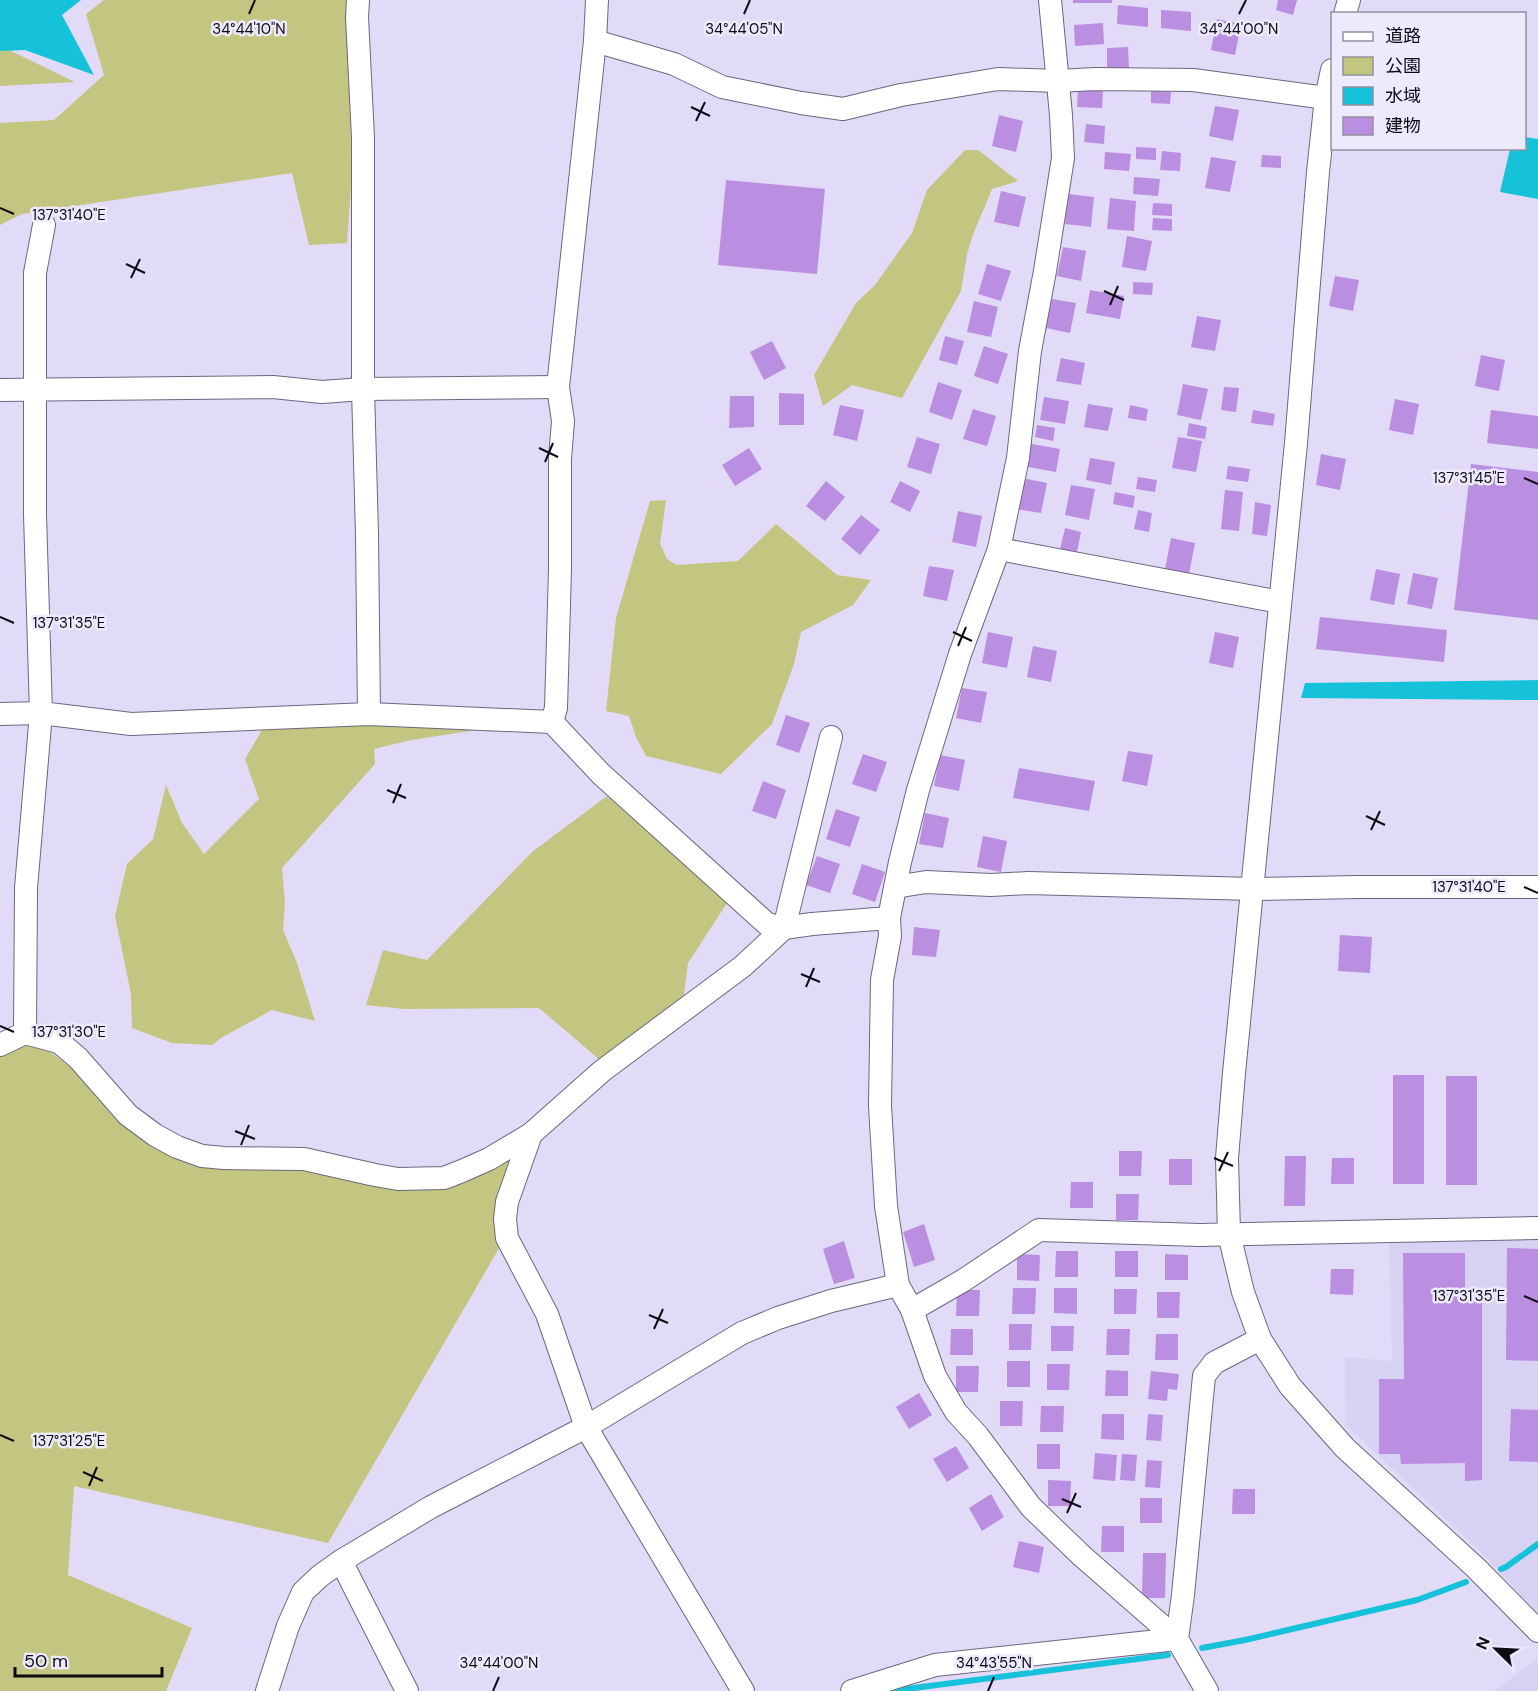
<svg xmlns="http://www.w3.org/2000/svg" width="1538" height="1691" font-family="'DM Sans','Noto Sans JP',sans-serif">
  <rect width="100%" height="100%" fill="#e1dbf7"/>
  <g fill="#d7d1f4">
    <polygon points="1389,1238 1538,1239 1538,1616 1486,1557 1346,1425 1345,1357 1392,1361"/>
    <polygon points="1538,1657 1538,1691 1494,1691 1535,1661"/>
  </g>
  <g fill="#c3c680">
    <polygon points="104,0 350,0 351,187 347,243 309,245 292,173 22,214 0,225 0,123 54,120 104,75 86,14"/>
    <polygon points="9,50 75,82 0,86 0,51"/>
    <polygon points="965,150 978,150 1018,181 992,189 974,232 967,254 961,291 902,398 852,385 823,406 814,375 856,303 875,285 912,233 927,190"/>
    <polygon points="666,500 660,544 667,559 677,565 738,561 776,524 837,575 871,580 853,605 801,632 794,664 772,724 721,774 646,756 636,737 629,716 606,711 616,618 650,501"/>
    <polygon points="269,718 510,725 411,740 374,749 375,764 282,868 285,903 283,930 297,963 315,1021 272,1010 221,1038 212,1045 172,1043 132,1028 131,994 115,916 127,864 153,839 166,785 182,823 204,854 259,799 245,759"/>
    <polygon points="607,796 727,903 688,963 683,1001 608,1067 539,1008 404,1009 366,1005 383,950 427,960 532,852"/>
    <polygon points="25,1033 177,1147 429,1178 523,1155 505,1238 328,1543 74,1486 68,1575 192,1628 166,1691 0,1691 0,1047"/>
  </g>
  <g fill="#15c2da">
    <polygon points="0,0 81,0 62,15 94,75 25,50 0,51"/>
    <polygon points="1525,137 1538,139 1538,199 1500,192 1510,149 1524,148"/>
    <polygon points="1538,680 1538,700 1301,698 1305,683"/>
  </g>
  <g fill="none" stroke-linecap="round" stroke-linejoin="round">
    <g stroke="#15c2da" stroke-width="6">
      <polyline points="1501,1569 1506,1567 1538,1544"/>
      <polyline points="1202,1648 1245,1640 1417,1600 1466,1582"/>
      <polyline points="891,1691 1168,1655"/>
    </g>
  </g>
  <g fill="#ba8ee1">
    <rect x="1073" y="0" width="39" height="3"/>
    <polygon points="1278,0 1297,0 1293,15 1276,10"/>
    <polygon points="1118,5 1148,8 1148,27 1117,24"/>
    <polygon points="1161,10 1191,12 1191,31 1161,28"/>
    <polygon points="1217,19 1241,24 1235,55 1211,50"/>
    <polygon points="1103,23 1104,44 1075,46 1074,25"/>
    <polygon points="1128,47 1129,68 1107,69 1107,48"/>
    <polygon points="1078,89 1103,91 1102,108 1077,107"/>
    <polygon points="1151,91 1171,92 1170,104 1151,103"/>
    <polygon points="1215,106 1239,110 1233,141 1209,136"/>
    <polygon points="999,115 1023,121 1016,152 992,146"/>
    <polygon points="1086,124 1105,126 1104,144 1084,142"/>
    <polygon points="1136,147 1156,148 1156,160 1136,159"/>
    <polygon points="1162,151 1181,153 1180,171 1160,170"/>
    <polygon points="1105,152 1131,154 1129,171 1104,169"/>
    <polygon points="1262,155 1281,156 1281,168 1261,167"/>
    <polygon points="1211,157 1236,161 1230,192 1205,188"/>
    <polygon points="1134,177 1160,179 1158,196 1133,194"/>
    <polygon points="726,180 825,189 817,274 718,265"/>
    <polygon points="1001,191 1026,197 1019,227 994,222"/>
    <polygon points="1068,194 1094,197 1091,227 1065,224"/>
    <polygon points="1110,198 1136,201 1134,231 1107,229"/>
    <polygon points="1153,203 1172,204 1172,216 1152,215"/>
    <polygon points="1153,218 1172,219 1172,231 1152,230"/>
    <polygon points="1127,236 1152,241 1146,271 1122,267"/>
    <polygon points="1063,247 1086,251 1081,281 1057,276"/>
    <polygon points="987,264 1011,271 1001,301 978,294"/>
    <polygon points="1335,276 1359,280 1353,311 1329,306"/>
    <polygon points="1133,282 1153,283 1152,295 1133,294"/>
    <polygon points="1090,290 1124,296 1120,319 1086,313"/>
    <polygon points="1052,299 1076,303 1070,333 1046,328"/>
    <polygon points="974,301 998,307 991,337 967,332"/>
    <polygon points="1197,316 1221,320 1215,351 1191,347"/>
    <polygon points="945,336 964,341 957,365 939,360"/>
    <polygon points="772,341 786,368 764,380 750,352"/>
    <polygon points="984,346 1008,354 998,384 974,376"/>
    <polygon points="1481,355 1505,360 1499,391 1475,386"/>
    <polygon points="1061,358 1085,363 1081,385 1056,381"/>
    <polygon points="938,382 962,390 952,420 929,412"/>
    <polygon points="1183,384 1208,389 1201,420 1177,415"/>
    <polygon points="1224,387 1239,388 1236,412 1221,410"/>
    <polygon points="779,393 804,394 804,425 779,425"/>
    <polygon points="730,396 754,396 754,427 729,428"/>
    <polygon points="1044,397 1069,401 1065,424 1040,420"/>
    <polygon points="1395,399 1419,404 1413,435 1389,430"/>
    <polygon points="1088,404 1113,408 1108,431 1084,427"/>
    <polygon points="840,405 864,410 857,441 833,435"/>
    <polygon points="1130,405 1148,409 1146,421 1128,418"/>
    <polygon points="973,409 996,416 987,446 963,439"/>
    <polygon points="1253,410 1275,414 1273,426 1251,423"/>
    <polygon points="1491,410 1538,416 1538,449 1487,443"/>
    <polygon points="1189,423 1207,427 1205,439 1187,436"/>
    <polygon points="1037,425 1055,428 1053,441 1035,437"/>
    <polygon points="917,437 940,444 931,474 907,467"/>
    <polygon points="1178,437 1202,441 1196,472 1172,468"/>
    <polygon points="1027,443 1060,449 1056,472 1023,466"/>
    <polygon points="749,448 762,469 735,486 722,465"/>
    <polygon points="1321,454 1346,459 1340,490 1316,485"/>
    <polygon points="1090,458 1115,462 1111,485 1086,480"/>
    <polygon points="1471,464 1538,472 1538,620 1454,610"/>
    <polygon points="1228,466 1250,469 1248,482 1226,479"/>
    <polygon points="1138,477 1157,480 1155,492 1136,489"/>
    <polygon points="1022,478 1047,483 1041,513 1016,509"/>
    <polygon points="826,481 845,497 825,521 806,506"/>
    <polygon points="900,481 920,491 910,512 890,502"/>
    <polygon points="1071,485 1095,489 1089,520 1065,515"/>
    <polygon points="1225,490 1243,492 1239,531 1221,529"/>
    <polygon points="1115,492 1135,496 1133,508 1113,504"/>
    <polygon points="1255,502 1271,505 1267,536 1252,534"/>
    <polygon points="1138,510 1152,513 1149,532 1134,529"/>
    <polygon points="958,511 982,516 976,547 952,542"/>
    <polygon points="861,515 880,530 860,555 841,539"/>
    <polygon points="1065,528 1081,532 1076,557 1059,554"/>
    <polygon points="1171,538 1195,543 1189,574 1165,569"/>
    <polygon points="929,566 954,570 947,601 923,596"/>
    <polygon points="1376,569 1400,574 1394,605 1370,600"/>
    <polygon points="1413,573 1438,578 1432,609 1407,604"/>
    <polygon points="1320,617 1447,630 1444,662 1316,649"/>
    <polygon points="988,632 1013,637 1007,668 982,663"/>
    <polygon points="1215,632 1239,637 1233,668 1209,663"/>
    <polygon points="1033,646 1057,651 1051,682 1027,677"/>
    <polygon points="962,688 987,692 981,723 956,718"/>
    <polygon points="786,715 810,723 799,753 776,745"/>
    <polygon points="1128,751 1153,755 1147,786 1122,781"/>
    <polygon points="863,754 887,762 876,792 852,784"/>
    <polygon points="940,755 965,760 959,791 934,786"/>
    <polygon points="1019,768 1095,781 1089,811 1013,798"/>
    <polygon points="763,781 786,790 776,819 752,811"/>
    <polygon points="836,809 860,817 850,847 826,839"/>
    <polygon points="925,813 949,818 943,848 919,844"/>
    <polygon points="983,836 1007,841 1001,872 977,867"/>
    <polygon points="817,856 840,864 830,893 806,885"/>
    <polygon points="862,864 885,872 875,902 852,894"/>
    <polygon points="914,927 940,930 936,957 912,955"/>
    <polygon points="1340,935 1372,937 1370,973 1338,971"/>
    <rect x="1393" y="1075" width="31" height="109"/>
    <rect x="1446" y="1076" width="31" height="109"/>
    <polygon points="1119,1151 1142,1151 1141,1176 1119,1176"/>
    <polygon points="1285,1156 1306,1156 1305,1206 1284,1206"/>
    <polygon points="1332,1158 1354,1158 1354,1184 1331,1184"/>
    <rect x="1169" y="1159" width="23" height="26"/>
    <polygon points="1071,1182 1093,1182 1093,1208 1070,1208"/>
    <polygon points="1116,1194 1139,1194 1138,1220 1116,1220"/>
    <polygon points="924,1224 935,1260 914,1267 903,1232"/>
    <polygon points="844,1241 855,1278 834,1284 823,1249"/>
    <polygon points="1507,1248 1538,1249 1538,1361 1506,1360"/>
    <polygon points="1056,1251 1078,1251 1078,1277 1055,1277"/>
    <rect x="1115" y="1251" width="23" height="26"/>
    <polygon points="1403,1253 1465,1253 1465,1293 1482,1293 1482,1480 1465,1481 1465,1463 1401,1464 1400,1454 1379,1454 1379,1379 1404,1379"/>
    <polygon points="1017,1254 1040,1255 1039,1281 1017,1280"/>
    <polygon points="1165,1254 1188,1255 1188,1280 1165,1280"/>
    <polygon points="1331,1269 1354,1269 1353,1295 1330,1294"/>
    <polygon points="1013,1288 1036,1288 1035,1314 1012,1314"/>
    <polygon points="1054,1288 1077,1288 1077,1314 1054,1313"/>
    <polygon points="1114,1289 1137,1289 1136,1314 1114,1314"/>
    <polygon points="957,1290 980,1290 979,1316 956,1316"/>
    <polygon points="1157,1292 1180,1292 1179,1318 1157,1318"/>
    <polygon points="1009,1324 1032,1324 1031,1350 1009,1350"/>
    <polygon points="1051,1326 1074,1326 1073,1351 1051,1351"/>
    <polygon points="951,1329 973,1329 973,1355 950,1355"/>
    <polygon points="1107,1329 1130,1329 1129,1355 1106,1355"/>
    <polygon points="1156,1334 1178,1334 1178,1360 1155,1360"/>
    <rect x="1007" y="1361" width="23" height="26"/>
    <polygon points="1047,1364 1070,1364 1069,1390 1047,1390"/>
    <polygon points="956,1366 979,1366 978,1392 956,1392"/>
    <polygon points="1106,1370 1128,1371 1128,1396 1105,1396"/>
    <polygon points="1151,1371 1179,1374 1177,1390 1168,1389 1167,1401 1148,1399"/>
    <polygon points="919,1393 932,1415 909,1429 896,1407"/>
    <polygon points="1000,1401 1023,1401 1022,1426 1000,1426"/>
    <polygon points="1041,1406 1064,1406 1063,1432 1040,1432"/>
    <polygon points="1511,1409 1538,1410 1538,1462 1509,1461"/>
    <polygon points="1102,1414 1124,1414 1124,1440 1101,1439"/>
    <polygon points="1148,1414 1163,1415 1161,1441 1146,1440"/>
    <rect x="1037" y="1444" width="23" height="25"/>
    <polygon points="956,1446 969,1468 947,1482 933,1459"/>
    <polygon points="1095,1453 1117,1455 1115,1481 1093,1479"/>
    <polygon points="1122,1454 1137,1455 1135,1481 1120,1480"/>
    <polygon points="1147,1460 1162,1461 1160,1488 1145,1487"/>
    <polygon points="1048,1480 1071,1481 1070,1506 1048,1506"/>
    <polygon points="1233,1489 1255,1489 1255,1514 1232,1514"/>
    <polygon points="991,1494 1004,1517 982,1531 969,1508"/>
    <rect x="1140" y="1498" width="22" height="25"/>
    <polygon points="1102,1526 1124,1526 1124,1552 1101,1552"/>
    <polygon points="1019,1541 1044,1547 1039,1573 1013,1567"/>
    <polygon points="1143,1553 1166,1553 1165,1598 1142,1598"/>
  </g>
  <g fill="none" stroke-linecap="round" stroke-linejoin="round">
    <g stroke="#6c677f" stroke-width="24">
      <g id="minor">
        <polyline points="358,0 357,17 363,138 363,389 367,534 369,714"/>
        <polyline points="1050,0 1061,115 1063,158 1045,271 1030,351 1018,458 999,549 960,654 918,790 900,862 889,918 890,936 882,980 880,1106 886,1206 898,1285 912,1310 935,1376 956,1412 978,1436 1031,1507 1082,1556 1177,1639 1207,1691"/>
        <polyline points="1345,14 1349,0"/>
        <polyline points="595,41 674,64 722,87 801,103 843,109 901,95 998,79 1058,81 1095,79 1193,80 1326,98"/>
        <polyline points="1332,70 1326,98 1318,172 1296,443 1234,1073 1227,1158 1229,1234 1243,1292 1260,1339 1290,1386 1345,1448 1476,1568 1538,1631"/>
        <polyline points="0,390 273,387 322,392 363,389 558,387"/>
        <polyline points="999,549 1280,602"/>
        <polyline points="0,714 41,713 131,724 369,714 552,722 556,708 560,569 560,459 563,421 558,387 595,41 597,0"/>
        <polyline points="552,722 601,774 767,924 784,928 812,924 889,918"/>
        <polyline points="895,887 926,882 991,885 1028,883 1253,889 1358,887 1538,887"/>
        <polyline points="25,1033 26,888 41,713 35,514 35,273 44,225"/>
        <polyline points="0,1045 25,1033 59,1042 78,1058 128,1115 155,1135 177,1147 202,1156 224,1158 304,1159 375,1175 398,1179 444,1178 462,1171 489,1159 531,1134 602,1071 743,966 784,928 831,737"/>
        <polyline points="531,1134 507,1202 505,1219 507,1238 547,1314 586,1427 743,1691"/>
        <polyline points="912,1310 964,1280 1039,1230 1200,1235 1538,1228"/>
        <polyline points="341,1561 407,1691"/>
        <polyline points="1177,1639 1183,1595 1204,1376 1214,1363 1260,1339"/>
        <polyline points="267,1691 288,1626 303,1592 320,1576 341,1561 431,1507 586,1427 742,1333 778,1318 831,1301 898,1285"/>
        <polyline points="852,1691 935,1665 1177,1639"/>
      </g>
    </g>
    <use href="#minor" stroke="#fff" stroke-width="22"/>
  </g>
  <path fill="none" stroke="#0d0b14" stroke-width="2" d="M249,14L255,0M744,14L750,0M1239,14L1246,0M691,107L710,116M696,121L705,102M0,208L14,214M126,264L145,273M131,278L140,259M1104,291L1124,300M1110,305L1118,286M539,448L558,457M545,462L553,443M1524,478L1538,484M0,617L14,623M953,632L972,641M958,646L966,627M387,790L406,798M393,803L401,784M1366,816L1385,825M1371,830L1380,811M1524,887L1538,893M801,974L820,982M806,987L814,968M0,1026L14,1032M235,1131L255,1139M241,1145L249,1125M1214,1158L1233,1166M1219,1171L1228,1152M1524,1296L1538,1302M649,1315L668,1323M654,1329L663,1309M0,1435L14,1441M83,1472L103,1481M89,1486L97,1467M1062,1499L1081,1507M1067,1513L1076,1493M493,1691L499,1677M988,1691L994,1677"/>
  <g font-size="15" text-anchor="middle" fill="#0d0b14" stroke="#edeafb" stroke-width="5" stroke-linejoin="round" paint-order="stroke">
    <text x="249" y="34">34°44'10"N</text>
    <text x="744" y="34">34°44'05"N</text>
    <text x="1239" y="34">34°44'00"N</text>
    <text x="69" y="220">137°31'40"E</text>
    <text x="1469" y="483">137°31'45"E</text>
    <text x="69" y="628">137°31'35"E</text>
    <text x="1469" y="892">137°31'40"E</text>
    <text x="69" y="1037">137°31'30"E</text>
    <text x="1469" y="1301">137°31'35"E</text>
    <text x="69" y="1446">137°31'25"E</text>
    <text x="499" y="1668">34°44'00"N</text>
    <text x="994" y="1668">34°43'55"N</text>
  </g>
  <rect x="1331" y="12" width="195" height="138" fill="#edeafb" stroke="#93919f" stroke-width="1.5"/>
  <rect x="1343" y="32" width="30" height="9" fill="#ffffff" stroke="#93919f" stroke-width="1.5"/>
  <text x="1385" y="42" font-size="18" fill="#0d0b14">道路</text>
  <rect x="1343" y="57" width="30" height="18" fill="#c3c680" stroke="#93919f" stroke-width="1.5"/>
  <text x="1385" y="72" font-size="18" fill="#0d0b14">公園</text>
  <rect x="1343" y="87" width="30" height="18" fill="#15c2da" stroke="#93919f" stroke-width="1.5"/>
  <text x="1385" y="102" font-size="18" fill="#0d0b14">水域</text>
  <rect x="1343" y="117" width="30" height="18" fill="#ba8ee1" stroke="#93919f" stroke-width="1.5"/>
  <text x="1385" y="132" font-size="18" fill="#0d0b14">建物</text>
  <g transform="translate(1496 1649) rotate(294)" stroke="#edeafb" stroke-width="4.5" paint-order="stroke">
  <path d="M0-4.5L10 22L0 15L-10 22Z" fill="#0d0b14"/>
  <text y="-9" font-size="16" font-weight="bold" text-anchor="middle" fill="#0d0b14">N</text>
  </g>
  <path d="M15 1667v9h147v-9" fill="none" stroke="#0d0b14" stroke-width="3"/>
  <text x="24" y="1667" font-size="18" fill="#0d0b14" stroke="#edeafb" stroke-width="4.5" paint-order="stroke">50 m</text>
</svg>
